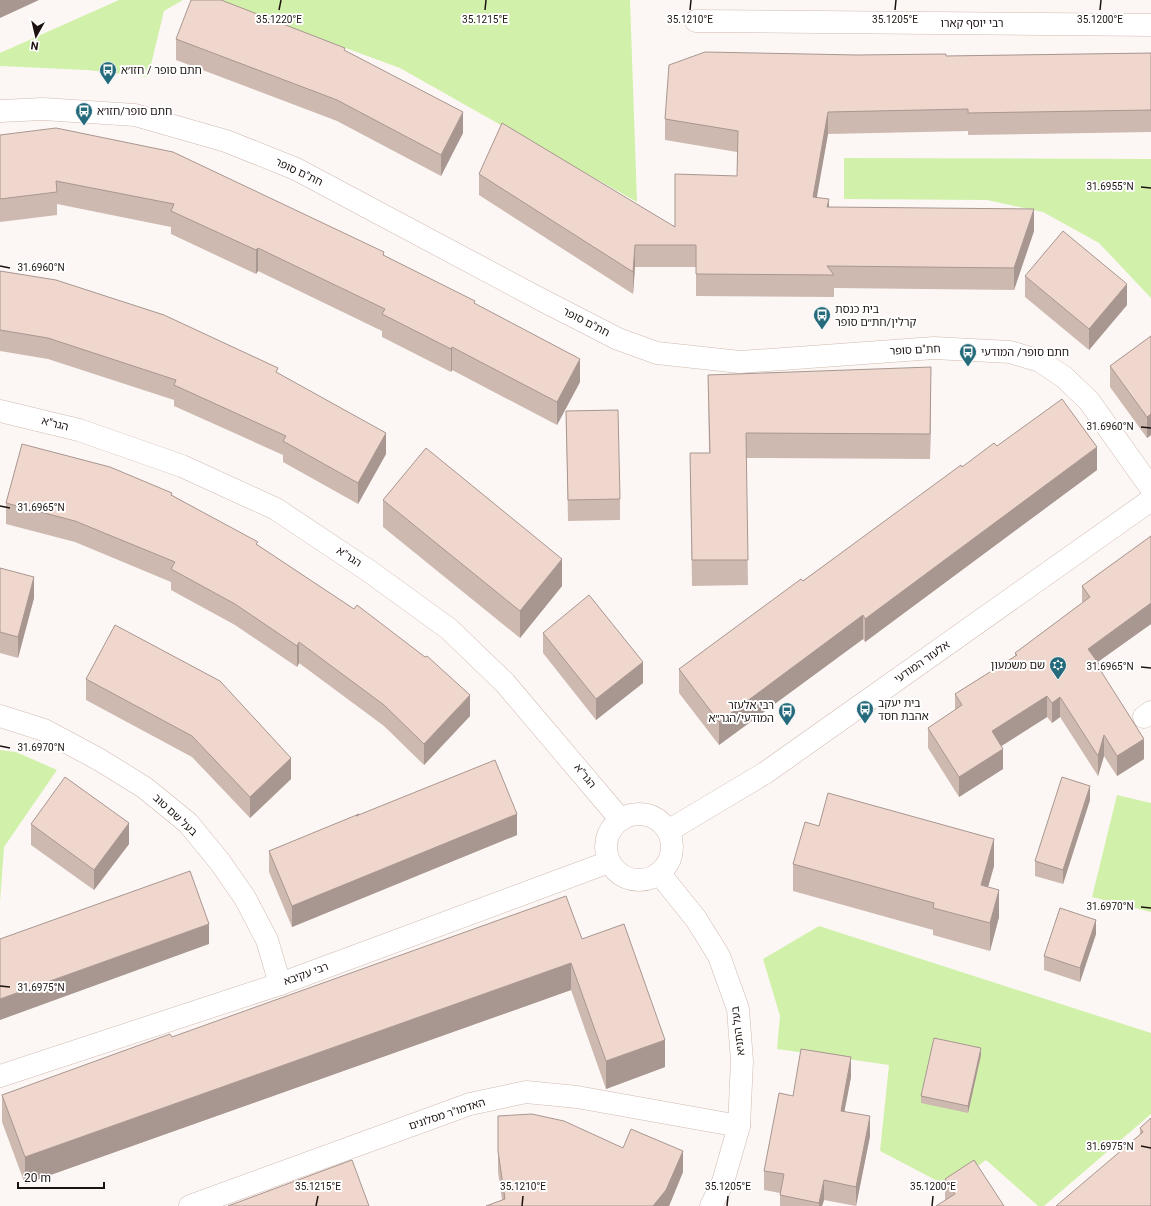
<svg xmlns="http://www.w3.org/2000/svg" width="1151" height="1206" font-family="Roboto,'Noto Sans Hebrew',sans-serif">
  <rect width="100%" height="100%" fill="#fcf7f5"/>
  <g fill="#d1f1aa">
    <polygon points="119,0 183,0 164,11 148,77 87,70 0,66 0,53"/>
    <polygon points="193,0 630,0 637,202 400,68 239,9"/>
    <polygon points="844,158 1151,159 1151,298 1099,243 1043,212 987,200 844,199"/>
    <polygon points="0,750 16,752 57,770 4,847 0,902"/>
    <polygon points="1117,795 1151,803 1151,912 1092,897"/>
    <polygon points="819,926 1151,1033 1151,1114 1044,1206 1038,1206 986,1160 949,1187 880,1151 889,1065 777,1049 780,1016 763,959"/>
  </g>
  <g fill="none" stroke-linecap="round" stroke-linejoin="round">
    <g stroke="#d1b9af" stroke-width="23">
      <g id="minor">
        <polyline points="696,21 1151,25"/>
        <polyline points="0,411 79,430 182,466 276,509 369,571 449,629 505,683 621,820"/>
        <polyline points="0,716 44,730 100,760 145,788 188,823 220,862 245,898 267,940 280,984"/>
        <polyline points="1144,717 1151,712"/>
        <polyline points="659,873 696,919 719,956 738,1009 742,1061 739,1126 723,1182 711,1206"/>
        <polyline points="190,1206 470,1104 526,1092 577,1097 739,1126"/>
      </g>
    </g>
    <g stroke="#d1b9af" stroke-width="23">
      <g id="tertiary">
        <polyline points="0,111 43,109 135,115 226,141 296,169 540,299 618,339 657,353 740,362 934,348 1010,352 1040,361 1064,377 1089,401 1151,488"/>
        <circle cx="639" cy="847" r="33"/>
        <polyline points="668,831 765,773 1151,500"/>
        <polyline points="0,1076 280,984 609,862"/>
      </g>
    </g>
    <use href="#minor" stroke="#fff" stroke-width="22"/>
    <use href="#tertiary" stroke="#fff" stroke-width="22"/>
  </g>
  <g fill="#ceb9b0">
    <polygon points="176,39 345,51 463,133 441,176 337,121 176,60"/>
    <polygon points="1151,53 1151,132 968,135 968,131 828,134 816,197 829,207 1034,231 1014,290 834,288 834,297 696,296 696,267 635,267 633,294 479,195 479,174 675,226 737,176 737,152 665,140 665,119 946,56"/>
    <polygon points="0,135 384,255 475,304 580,382 557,425 452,370 451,372 382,337 382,331 258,271 256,274 171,234 171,227 57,204 57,215 0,222"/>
    <polygon points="0,271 278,373 386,454 358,504 283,462 283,455 174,406 174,400 48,359 0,351"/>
    <polygon points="1025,276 1127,305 1089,350 1025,297"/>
    <polygon points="1151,336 1151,435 1147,438 1110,387 1110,366"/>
    <polygon points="708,375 931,392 930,459 746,458 748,585 692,586 690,453 709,453"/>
    <polygon points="566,411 620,499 620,520 568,521"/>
    <polygon points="997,446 1097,470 865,642 863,639 719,745 679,693 679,669 962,467"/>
    <polygon points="172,495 258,545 470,716 424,765 384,726 299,663 297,667 235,625 171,590 171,582 75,542 6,524 6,503"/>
    <polygon points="383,500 562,586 520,638 383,527"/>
    <polygon points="1151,536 1151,624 1097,662 1101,671 1144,759 1117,776 1104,756 1098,776 1060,717 1052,723 1047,717 1001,746 1003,769 959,797 928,748 928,728 955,710 955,694 1015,656 1015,653 1082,603 1082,586"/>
    <polygon points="0,568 34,598 18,658 0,653"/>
    <polygon points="543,633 643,683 596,720 543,653"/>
    <polygon points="86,679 291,779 250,818 192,757 86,700"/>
    <polygon points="1090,800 1063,884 1035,876 1035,861"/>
    <polygon points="359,815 517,835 292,927 269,872 269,851"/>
    <polygon points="31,824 129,844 94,890 31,845"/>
    <polygon points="819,826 994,866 988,887 999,917 990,951 933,935 933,930 793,891 793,864"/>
    <polygon points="1096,934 1080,982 1044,970 1044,956"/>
    <polygon points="582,939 665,1067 606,1089 571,990 25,1184 2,1122 2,1095 172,1037"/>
    <polygon points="981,1055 968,1113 921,1103 921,1096"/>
    <polygon points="851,1077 844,1111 870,1136 856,1206 824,1200 822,1206 780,1206 780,1193 764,1190 764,1171 793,1096"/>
    <polygon points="498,1116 623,1148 683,1172 669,1206 486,1206 502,1200 498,1172"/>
    <polygon points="1151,1118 1151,1206 1140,1135 1140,1128"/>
    <polygon points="945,1179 1004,1206 945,1200"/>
  </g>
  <g fill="#a89690">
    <polygon points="0,0 39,0 0,18"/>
    <polygon points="463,112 463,133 441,176 441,155"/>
    <polygon points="828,112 828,134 813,219 813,197"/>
    <polygon points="829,199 829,221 827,207"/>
    <polygon points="1034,209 1034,231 1014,290 1014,268"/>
    <polygon points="635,245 635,267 633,294 633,272"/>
    <polygon points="258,248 258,271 256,274 256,250"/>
    <polygon points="1127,284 1127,305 1089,350 1089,329"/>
    <polygon points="452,347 452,370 451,372 451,349"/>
    <polygon points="580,359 580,382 557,425 557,402"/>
    <polygon points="931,367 931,392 930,459 930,434"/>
    <polygon points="1151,414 1151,435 1147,438 1147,417"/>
    <polygon points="386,433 386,454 358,504 358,483"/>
    <polygon points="1097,447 1097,470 865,642 865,619"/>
    <polygon points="562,559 562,586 520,638 520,611"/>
    <polygon points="34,577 34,598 18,658 18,637"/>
    <polygon points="1151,603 1151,624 1088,669 1088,649"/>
    <polygon points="863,615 863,639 719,745 719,722"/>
    <polygon points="299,642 299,663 297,667 297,646"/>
    <polygon points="643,662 643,683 596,720 596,699"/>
    <polygon points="470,695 470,716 424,765 424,744"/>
    <polygon points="1047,696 1047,717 992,752 992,731"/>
    <polygon points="1060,697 1060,717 1052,723 1052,703"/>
    <polygon points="1104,735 1104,756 1098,776 1098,756"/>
    <polygon points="1144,739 1144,759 1117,776 1117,756"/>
    <polygon points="1003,749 1003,769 959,797 959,777"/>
    <polygon points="291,758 291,779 250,818 250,797"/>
    <polygon points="1090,786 1090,800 1063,884 1063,870"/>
    <polygon points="517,814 517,835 292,927 292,906"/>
    <polygon points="129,823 129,844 94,890 94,870"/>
    <polygon points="994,839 994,866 981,912 981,885"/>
    <polygon points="999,890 999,917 990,951 990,923"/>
    <polygon points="1096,920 1096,934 1080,982 1080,968"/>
    <polygon points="209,924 209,944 0,1020 0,999"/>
    <polygon points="571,963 571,990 25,1184 25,1157"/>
    <polygon points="665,1040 665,1067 606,1089 606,1061"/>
    <polygon points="981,1048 981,1055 968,1113 968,1106"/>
    <polygon points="851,1057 851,1077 841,1130 841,1111"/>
    <polygon points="870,1116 870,1136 856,1206 856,1187"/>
    <polygon points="683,1151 683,1172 669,1206 653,1206"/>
    <polygon points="824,1180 824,1200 822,1206 819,1206 819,1203"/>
  </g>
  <g fill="#f0d7cd" stroke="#a89690">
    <polygon points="191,0 221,0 345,48 344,50 463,112 441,155 337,100 176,39"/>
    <polygon points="705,52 857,55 946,54 946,56 1151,53 1151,110 968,113 968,109 828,112 813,197 829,199 827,207 1034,209 1014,268 827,266 834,275 696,274 696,245 635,245 633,272 479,174 502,123 675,227 675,174 737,176 738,131 665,119 669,65"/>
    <polygon points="56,128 173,152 384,252 383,255 475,301 474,303 580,359 557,402 452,347 451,349 382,314 385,309 258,248 256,250 171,211 174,204 56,181 57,192 0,199 0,135"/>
    <polygon points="1063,231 1127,284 1089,329 1025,276"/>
    <polygon points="0,271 56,280 164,315 278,368 276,372 386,433 358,483 283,441 286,436 174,385 176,380 48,338 0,330"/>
    <polygon points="1151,336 1151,414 1147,417 1110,366"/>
    <polygon points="931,367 930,434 746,433 748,560 692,560 690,453 710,453 708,375"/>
    <polygon points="1062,399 1097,447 865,619 863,615 719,722 679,669 801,579 803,581 961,465 962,467 994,443 997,446"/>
    <polygon points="618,410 620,499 568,500 566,411"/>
    <polygon points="22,444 110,467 172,493 171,495 258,542 256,544 354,609 357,605 425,657 427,656 470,695 424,744 384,705 299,642 297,646 235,604 171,569 175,562 75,521 6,503"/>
    <polygon points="426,448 562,559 520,611 383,500"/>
    <polygon points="1151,536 1151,603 1088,649 1101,667 1099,668 1144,739 1117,756 1104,735 1098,756 1060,697 1052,703 1047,696 992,731 1003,749 959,777 928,728 962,705 955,694 1017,655 1015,653 1090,597 1082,586"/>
    <polygon points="0,568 34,577 18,637 0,632"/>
    <polygon points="589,595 643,662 596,699 543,633"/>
    <polygon points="115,625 220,681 291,758 250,797 192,736 86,679"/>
    <polygon points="495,760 517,814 292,906 269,851 359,814 356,816"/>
    <polygon points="65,777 129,823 94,870 31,824"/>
    <polygon points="1062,777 1090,786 1063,870 1035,861"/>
    <polygon points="828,793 994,839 981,885 999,890 990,923 933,908 934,903 793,864 805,822 819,826"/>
    <polygon points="190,871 209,924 0,999 0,939"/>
    <polygon points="566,896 582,939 624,924 665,1040 606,1061 571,963 25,1157 2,1095 170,1034 172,1037"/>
    <polygon points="1060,908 1096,920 1080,968 1044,956"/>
    <polygon points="934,1038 981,1048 968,1106 921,1096"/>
    <polygon points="801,1049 851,1057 841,1111 870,1116 856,1187 824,1180 819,1203 780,1195 784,1174 764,1171 779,1093 793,1096"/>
    <polygon points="532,1114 564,1121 623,1148 631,1129 683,1151 666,1190 653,1206 486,1206 505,1199 498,1151 498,1116"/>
    <polygon points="1151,1118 1151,1206 1056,1206 1143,1132 1140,1128"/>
    <polygon points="352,1160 369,1206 228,1206"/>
    <polygon points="974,1160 1004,1206 936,1206 955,1194 945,1179"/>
  </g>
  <path fill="none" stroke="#1c1310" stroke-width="1.5" d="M279,10L281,0M485,10L486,0M690,10L691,0M895,10L896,0M1100,10L1101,0M1141,187L1151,188M0,266L10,268M1141,427L1151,428M0,506L10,508M1141,667L1151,668M0,746L10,748M1141,907L1151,908M0,986L10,987M1141,1146L1151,1148M316,1206L318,1196M522,1206L523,1196M727,1206L728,1196M932,1206L933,1196"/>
  <defs>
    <g id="bus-pin" transform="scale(0.9)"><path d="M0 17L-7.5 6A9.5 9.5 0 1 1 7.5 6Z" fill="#266b7b" stroke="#fff"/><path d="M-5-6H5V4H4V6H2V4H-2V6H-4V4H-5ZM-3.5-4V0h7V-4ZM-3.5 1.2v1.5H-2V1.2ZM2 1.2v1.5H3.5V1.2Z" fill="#fff"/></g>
    <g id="synagogue-pin" transform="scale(0.9)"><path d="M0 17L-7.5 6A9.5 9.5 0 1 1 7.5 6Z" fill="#266b7b" stroke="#fff"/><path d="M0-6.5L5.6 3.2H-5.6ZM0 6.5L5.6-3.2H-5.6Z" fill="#fff"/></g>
  </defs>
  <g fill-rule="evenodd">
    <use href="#bus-pin" x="108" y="70"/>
    <use href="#bus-pin" x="84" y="111"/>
    <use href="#bus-pin" x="822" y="315"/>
    <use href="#bus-pin" x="968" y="352"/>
    <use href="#synagogue-pin" x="1058" y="665"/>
    <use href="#bus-pin" x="865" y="709"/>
    <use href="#bus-pin" x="787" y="711"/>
  </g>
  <g text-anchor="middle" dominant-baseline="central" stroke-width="4" stroke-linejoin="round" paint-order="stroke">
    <g font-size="11" fill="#1c1310" stroke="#fff">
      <text x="972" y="23">רבי יוסף קארו</text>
      <text transform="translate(299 172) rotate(25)">חת"ם סופר</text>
      <text transform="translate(586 322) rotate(27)">חת"ם סופר</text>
      <text transform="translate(915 350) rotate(-3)">חת"ם סופר</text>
      <text transform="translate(55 424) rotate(14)">הגר"א</text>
      <text transform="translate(349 557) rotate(33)">הגר"א</text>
      <text transform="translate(922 662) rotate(-35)">אלעזר המודעי</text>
      <text transform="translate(585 776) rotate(51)">הגר"א</text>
      <text transform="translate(175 815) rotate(43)">בעל שם טוב</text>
      <text transform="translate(306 974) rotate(-20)">רבי עקיבא</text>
      <text transform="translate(738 1031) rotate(-97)">בעל התניא</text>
      <text transform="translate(447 1114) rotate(-18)">האדמו"ר מסלונים</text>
    </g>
    <g font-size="11" fill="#1c1310" stroke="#fff" text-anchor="start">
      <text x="121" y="70">חתם סופר / חזו׳א</text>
      <text x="97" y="111">חתם סופר/חזו׳א</text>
      <text x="835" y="309">בית כנסת<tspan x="835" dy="13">קרלין/חת״ם סופר</tspan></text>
      <text x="981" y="352">חתם סופר/ המודעי</text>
      <text x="1045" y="665" text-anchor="end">שם משמעון</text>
      <text x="878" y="703">בית יעקב<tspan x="878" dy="13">אהבת חסד</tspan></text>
      <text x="774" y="705" text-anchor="end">רבי אלעזר<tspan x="774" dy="13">המודעי/הגר״א</tspan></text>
    </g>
  </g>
  <g font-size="10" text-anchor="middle" fill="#1c1310" stroke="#fff" stroke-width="4" stroke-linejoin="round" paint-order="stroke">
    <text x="279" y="23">35.1220°E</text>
    <text x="485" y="23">35.1215°E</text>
    <text x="690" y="23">35.1210°E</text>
    <text x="895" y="23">35.1205°E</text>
    <text x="1100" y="23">35.1200°E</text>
    <text x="1110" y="190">31.6955°N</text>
    <text x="41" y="271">31.6960°N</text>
    <text x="1110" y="430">31.6960°N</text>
    <text x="41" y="511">31.6965°N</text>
    <text x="1110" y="670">31.6965°N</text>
    <text x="41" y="751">31.6970°N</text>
    <text x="1110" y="910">31.6970°N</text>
    <text x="41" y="991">31.6975°N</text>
    <text x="1110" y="1150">31.6975°N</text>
    <text x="318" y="1190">35.1215°E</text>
    <text x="523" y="1190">35.1210°E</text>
    <text x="728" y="1190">35.1205°E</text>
    <text x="933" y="1190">35.1200°E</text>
  </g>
  <g transform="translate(36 36) rotate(188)" stroke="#ffffff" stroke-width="3" paint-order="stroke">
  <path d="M0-3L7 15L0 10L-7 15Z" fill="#1c1310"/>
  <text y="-6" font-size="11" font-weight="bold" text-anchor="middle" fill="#1c1310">N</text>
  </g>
  <path d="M18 1182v6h86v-6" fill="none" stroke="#1c1310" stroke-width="2"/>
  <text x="24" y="1182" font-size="12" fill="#1c1310" stroke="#ffffff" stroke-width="3" paint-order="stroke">20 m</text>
</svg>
